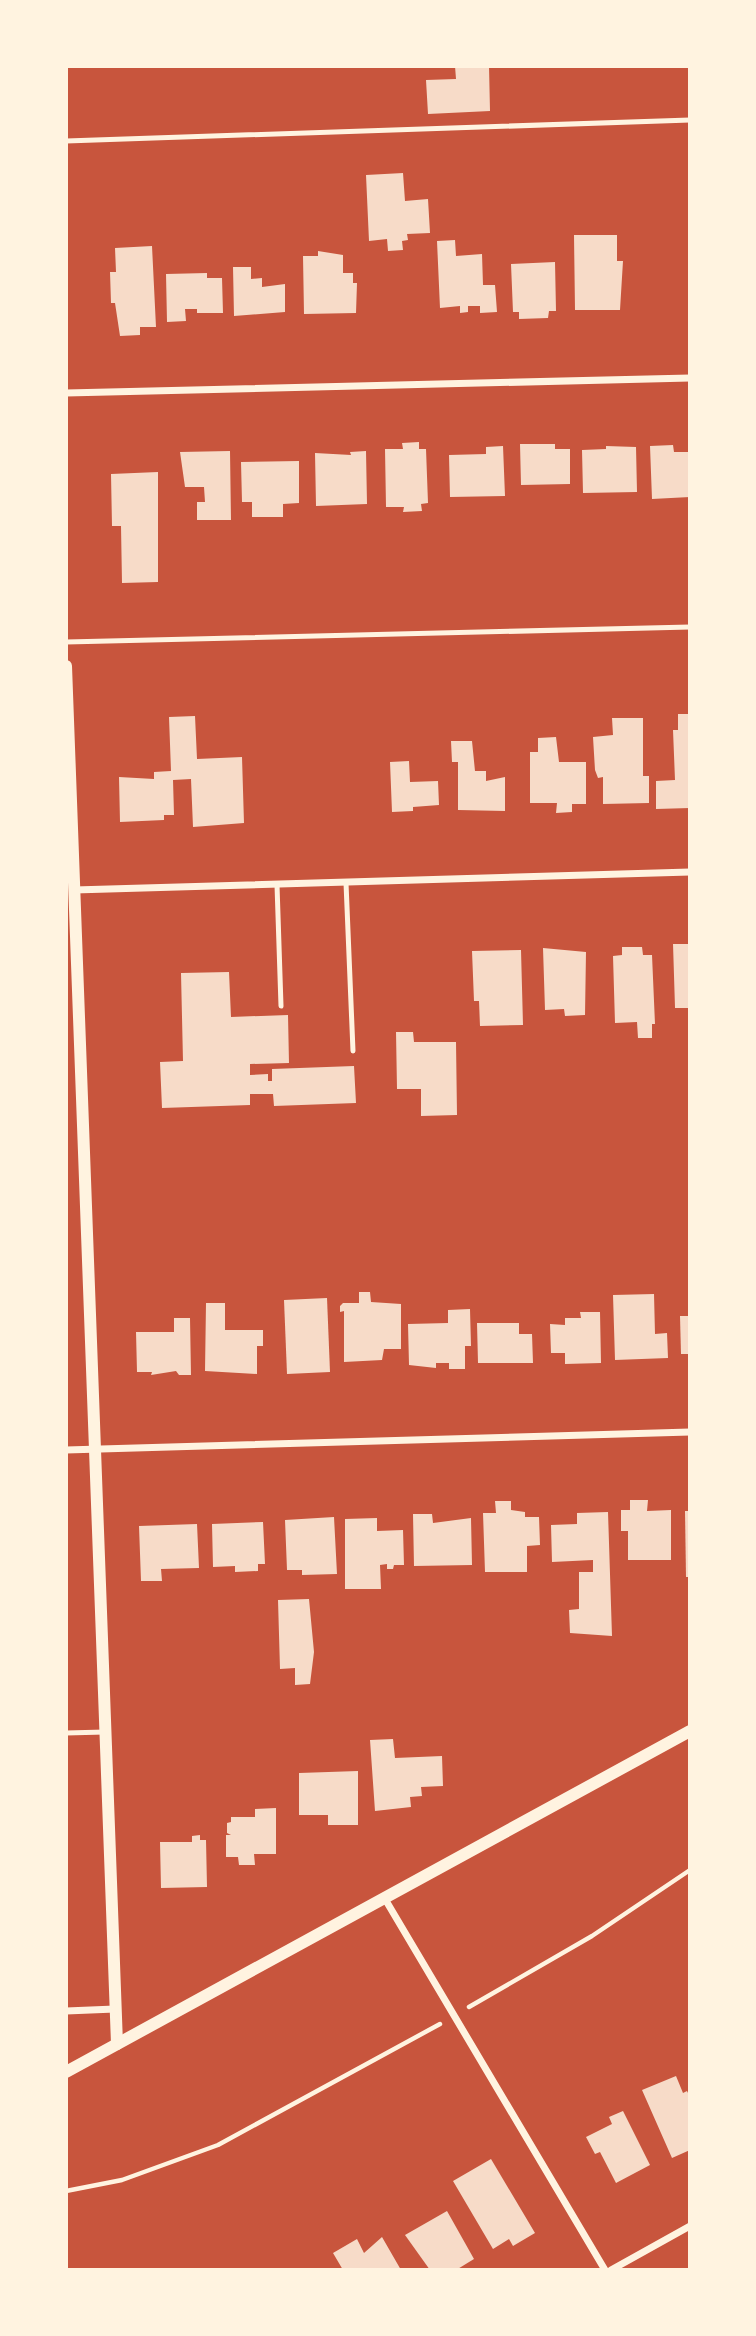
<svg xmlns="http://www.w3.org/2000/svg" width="756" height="2336" font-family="Arial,sans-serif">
  <rect width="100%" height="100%" fill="#c8553d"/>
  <g fill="#f7dbc8">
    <polygon points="455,66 489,66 490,111 428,114 426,80 456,79"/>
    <polygon points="403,173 405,201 428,199 430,233 407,234 408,240 402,241 403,250 388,251 387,239 369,241 366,175"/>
    <polygon points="574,235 617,235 617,261 623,261 620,310 575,310"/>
    <polygon points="455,240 456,256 482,254 483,285 495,285 497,312 480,313 480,306 468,306 468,312 460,313 460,306 440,308 437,241"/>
    <polygon points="152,246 156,327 140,327 140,335 120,336 115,303 111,303 110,272 116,272 115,248"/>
    <polygon points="318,251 343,255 343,273 353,273 353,283 357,283 356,313 304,314 303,256 318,256"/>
    <polygon points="555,262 556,311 549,311 548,318 519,319 519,312 513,312 511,264"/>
    <polygon points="233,267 251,267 251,279 262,278 262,287 285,284 285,312 234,316"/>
    <polygon points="207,273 207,278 222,278 223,313 197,313 197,309 185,309 186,321 167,322 166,274"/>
    <polygon points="419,442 419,449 426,449 428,503 421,504 422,511 403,512 404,507 386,507 385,449 403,449 402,443"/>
    <polygon points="520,444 555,444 555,449 570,449 570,484 521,485"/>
    <polygon points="673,445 674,452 690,452 690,497 652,499 650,446"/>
    <polygon points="503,446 505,496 450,497 449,455 486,454 486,447"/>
    <polygon points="606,446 636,447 637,492 583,493 582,450 606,449"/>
    <polygon points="230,451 231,520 197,520 197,502 205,502 204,487 185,487 180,452"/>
    <polygon points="366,451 367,504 316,506 315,453 351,455 350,452"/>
    <polygon points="299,461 299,503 283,504 283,517 252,517 252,502 242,502 241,462"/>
    <polygon points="158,472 158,582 122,583 121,526 112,526 111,474"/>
    <polygon points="678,714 690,714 690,808 656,809 656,781 675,780 673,730 678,730"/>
    <polygon points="195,716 197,759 242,757 244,823 193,827 191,779 173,780 174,815 164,815 164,820 120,822 119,777 154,779 154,772 171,771 169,717"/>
    <polygon points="612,718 643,718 643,776 649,776 649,803 603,804 603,777 598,778 595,770 593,737 613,735"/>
    <polygon points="556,737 559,762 586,762 586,804 572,804 572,812 556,813 557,803 530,803 530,752 538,752 538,738"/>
    <polygon points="451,741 472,741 475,771 486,771 486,781 505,777 505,811 458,810 458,762 452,762"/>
    <polygon points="409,761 410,782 438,781 439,805 413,807 413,811 392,812 390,762"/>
    <polygon points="673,944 690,944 690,1008 675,1008"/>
    <polygon points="622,947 642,947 643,955 652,955 655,1024 652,1024 652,1038 638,1038 637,1022 615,1023 613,956 622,955"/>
    <polygon points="543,948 586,952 585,1015 565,1016 564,1009 545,1010"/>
    <polygon points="521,950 523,1025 480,1026 479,1001 474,1001 472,951"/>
    <polygon points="229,972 231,1017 288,1015 289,1063 250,1064 250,1075 268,1074 268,1081 272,1081 272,1069 354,1066 356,1103 274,1106 273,1094 250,1094 250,1105 162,1108 160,1062 183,1061 181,973"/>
    <polygon points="396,1032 413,1032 414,1042 456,1042 457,1115 421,1116 421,1089 397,1089"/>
    <polygon points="359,1292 370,1292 371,1302 401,1304 401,1349 384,1349 382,1360 344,1362 344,1311 340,1312 340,1306 343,1303 359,1303"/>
    <polygon points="654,1294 655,1334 667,1333 668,1358 615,1360 613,1295"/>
    <polygon points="327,1298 330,1372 287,1374 284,1300"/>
    <polygon points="206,1303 225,1303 225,1330 263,1330 263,1346 257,1346 257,1374 205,1371"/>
    <polygon points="470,1309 471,1346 465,1346 465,1369 449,1369 449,1363 436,1363 436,1368 409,1365 408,1324 448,1323 448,1310"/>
    <polygon points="580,1312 600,1312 601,1363 565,1364 565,1353 551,1353 550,1324 565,1325 565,1318 581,1318"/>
    <polygon points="680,1316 690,1316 690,1354 681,1354"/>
    <polygon points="174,1318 190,1318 191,1375 179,1375 176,1371 151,1375 152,1372 137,1372 136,1332 174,1332"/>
    <polygon points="477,1323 519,1323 519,1334 532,1334 533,1363 478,1363"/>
    <polygon points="630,1500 648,1500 647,1511 671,1510 671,1560 628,1560 628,1531 621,1531 621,1510 630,1510"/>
    <polygon points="495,1501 511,1501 511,1510 525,1512 525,1517 539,1517 540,1545 527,1546 527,1572 485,1572 483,1513 496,1513"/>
    <polygon points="685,1511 690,1511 690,1577 686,1577"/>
    <polygon points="608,1512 612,1636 570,1633 569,1610 579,1609 579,1572 593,1572 593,1560 552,1562 551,1525 577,1524 577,1513"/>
    <polygon points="413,1514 432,1514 433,1523 471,1518 472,1565 414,1566"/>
    <polygon points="334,1517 337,1574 302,1575 302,1570 287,1570 285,1520"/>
    <polygon points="377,1518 377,1531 403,1530 404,1565 394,1565 393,1569 387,1569 387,1564 380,1565 381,1589 345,1589 345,1519"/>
    <polygon points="263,1522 265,1564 258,1564 258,1571 235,1572 235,1566 213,1567 212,1524"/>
    <polygon points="197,1524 199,1568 161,1569 162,1581 141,1581 139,1526"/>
    <polygon points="309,1599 314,1652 310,1684 295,1685 295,1668 280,1669 278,1600"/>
    <polygon points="393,1739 395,1758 442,1756 443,1786 421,1787 422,1796 410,1797 411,1807 375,1811 370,1740"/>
    <polygon points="358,1771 358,1825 328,1825 328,1815 299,1815 299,1773"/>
    <polygon points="276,1808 276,1854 254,1854 255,1865 239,1865 238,1857 226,1857 226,1835 231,1835 227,1833 227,1823 231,1822 231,1817 255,1817 255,1809"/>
    <polygon points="200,1835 200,1840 206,1840 207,1887 161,1888 160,1842 192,1842 192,1836"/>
    <polygon points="676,2076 683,2093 687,2091 690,2097 690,2150 672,2158 642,2090"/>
    <polygon points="623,2111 650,2165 616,2183 600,2152 595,2154 586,2137 612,2124 609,2117"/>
    <polygon points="491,2159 535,2233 513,2246 509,2239 493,2249 453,2181"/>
    <polygon points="447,2211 474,2259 456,2270 430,2270 405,2235"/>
    <polygon points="382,2237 401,2270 343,2270 333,2253 357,2239 364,2253"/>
  </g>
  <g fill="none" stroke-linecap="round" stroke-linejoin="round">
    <g stroke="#fff3e0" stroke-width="4.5">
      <polyline points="469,2007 592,1936 690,1870"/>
      <polyline points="66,2191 122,2180 218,2145 440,2024"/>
    </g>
    <g stroke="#fff3e0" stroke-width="5">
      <polyline points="66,141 690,120"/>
      <polyline points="66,642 690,627"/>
      <polyline points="346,883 353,1051"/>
      <polyline points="277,885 281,1006"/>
      <polyline points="66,1733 105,1732"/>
    </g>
    <g stroke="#fff3e0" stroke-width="7">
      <polyline points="66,393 690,378"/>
      <polyline points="74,890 690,872"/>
      <polyline points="66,1450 690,1432"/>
      <polyline points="385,1899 605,2270"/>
      <polyline points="66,2011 115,2009"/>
      <polyline points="611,2270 690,2226"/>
    </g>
    <g stroke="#fff3e0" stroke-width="12">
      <polyline points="66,666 117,2044"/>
      <polyline points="66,2072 690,1731"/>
    </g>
  </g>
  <rect width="756" height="2336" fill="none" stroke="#fff3e0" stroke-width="136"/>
</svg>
